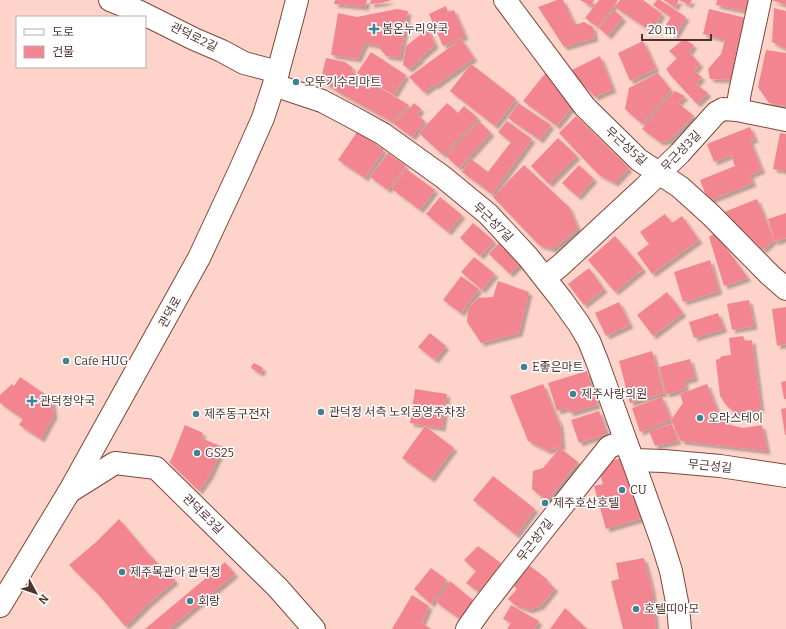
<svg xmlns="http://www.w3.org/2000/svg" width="786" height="629" font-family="Bitter,'Noto Sans KR',serif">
  <defs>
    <filter id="shadow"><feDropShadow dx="3.5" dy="3.5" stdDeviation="1" flood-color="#0004"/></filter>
  </defs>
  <rect width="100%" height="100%" fill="#fed4ca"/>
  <g fill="#f38591" filter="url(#shadow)">
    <polygon points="335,0 367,0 365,7 334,4"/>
    <polygon points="371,0 392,0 381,3 370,4"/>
    <polygon points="557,0 563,0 575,25 584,22 593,27 595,38 564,47 538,7"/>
    <polygon points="580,0 594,0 591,6"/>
    <polygon points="599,0 618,0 598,27 585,18"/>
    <polygon points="620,0 643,0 662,14 651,31 615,7"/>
    <polygon points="657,0 660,0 686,17 675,36 664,28 671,17 653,5"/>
    <polygon points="663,0 692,0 689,5 679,0 675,7"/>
    <polygon points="717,0 752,0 750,12 716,5"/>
    <polygon points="771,0 786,0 786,5"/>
    <polygon points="446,6 448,12 454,10 465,36 443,46 429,14"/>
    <polygon points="774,8 786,11 786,49 772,42"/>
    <polygon points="397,9 408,11 400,58 386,56 378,46 365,43 358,59 331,55 338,13 357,17"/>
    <polygon points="709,9 750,19 736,80 710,79 708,69 721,54 725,40 703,34"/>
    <polygon points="614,10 623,18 608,36 599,28"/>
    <polygon points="428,29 435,45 420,58 421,59 409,69 403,65 406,46"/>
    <polygon points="461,39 474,58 435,86 434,85 424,92 409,77"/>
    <polygon points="684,39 694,45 689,52 700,64 694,71 702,77 696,84 708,93 697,104 671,76 666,69 677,58 669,51"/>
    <polygon points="643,41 656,69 630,81 618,53"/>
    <polygon points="766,50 786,53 786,106 769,103 758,87"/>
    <polygon points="371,52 406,75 394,95 357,73"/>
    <polygon points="600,56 613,89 595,97 570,71"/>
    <polygon points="326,58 345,62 353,68 351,71 409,105 392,122 338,92 322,81 321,79"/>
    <polygon points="471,64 516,99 495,126 450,91"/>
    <polygon points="547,71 574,104 557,126 523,101"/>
    <polygon points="658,73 671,90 642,124 625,109 629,88"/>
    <polygon points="675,91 685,96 678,103 694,116 668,141 660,142 642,129 664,102"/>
    <polygon points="414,103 421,109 417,115 425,121 412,137 393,123 408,109 409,109"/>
    <polygon points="447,103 458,113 464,106 478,118 443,155 419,133"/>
    <polygon points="518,103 551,125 540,140 508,118"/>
    <polygon points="576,116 629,168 615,183 599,175 559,133"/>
    <polygon points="479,121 491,133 459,168 446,156"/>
    <polygon points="507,121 532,139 492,194 462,172 471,159 488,172 511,142 498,132"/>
    <polygon points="750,127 755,139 750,141 762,170 750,175 753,183 708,201 700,180 735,166 731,155 714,162 707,144"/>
    <polygon points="357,132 384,150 365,178 338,160"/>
    <polygon points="780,133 786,134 786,171 773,169"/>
    <polygon points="558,138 577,156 549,184 531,166"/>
    <polygon points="388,153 406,166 388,190 370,177"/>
    <polygon points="524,165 569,207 578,229 553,249 539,245 493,197"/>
    <polygon points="579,165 594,179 578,197 562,183"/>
    <polygon points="406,169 435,190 420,210 392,189"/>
    <polygon points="440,197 462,215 448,232 426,214"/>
    <polygon points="757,199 774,240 763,250 724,212"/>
    <polygon points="786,213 786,238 775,242 768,219"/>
    <polygon points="665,214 672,223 682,216 699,240 652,274 637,253 649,244 640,232"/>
    <polygon points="473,223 494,241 480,256 460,238"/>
    <polygon points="715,233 748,278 724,286 709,237"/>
    <polygon points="615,236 643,269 615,292 588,260"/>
    <polygon points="500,242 521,263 510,274 489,254"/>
    <polygon points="474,257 495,274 482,290 461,272"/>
    <polygon points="710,260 719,291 683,302 674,272"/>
    <polygon points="589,268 604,289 584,305 568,284"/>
    <polygon points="461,276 479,289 461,313 443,300"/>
    <polygon points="498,281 529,292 519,333 481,343 467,322 468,309 478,298 493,297"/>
    <polygon points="667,292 683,313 653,336 637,315"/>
    <polygon points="749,300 754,326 732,330 727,304"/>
    <polygon points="619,302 630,325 606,336 595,313"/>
    <polygon points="786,307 786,344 777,346 772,309"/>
    <polygon points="718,313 724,329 694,338 689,322"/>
    <polygon points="430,333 446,346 435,360 418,347"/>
    <polygon points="743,336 745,341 752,340 761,409 744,411 744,412 735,413 726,405 720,396 716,361 716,360 721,358 720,357 723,356 731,355 729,338"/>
    <polygon points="652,351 664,393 630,403 619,361"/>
    <polygon points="690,359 695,378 684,381 686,389 666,394 659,367"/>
    <polygon points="254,363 263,368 261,373 260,373 251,368 252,365"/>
    <polygon points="587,371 597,405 570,413 568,408 557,411 548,383"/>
    <polygon points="20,377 52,399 54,415 41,439 19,425 23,419 0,403 0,395 12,384 14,386"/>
    <polygon points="786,381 786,399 784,399 781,382"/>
    <polygon points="543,384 555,414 560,424 562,446 548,451 528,441 510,396"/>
    <polygon points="707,384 717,410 727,415 727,424 743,428 762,425 767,451 681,441 671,420 683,403 680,394"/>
    <polygon points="415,389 447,394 442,428 410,423"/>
    <polygon points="662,397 671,420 640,432 632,408"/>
    <polygon points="786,408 786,435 785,435 781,409"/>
    <polygon points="599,411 606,431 606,434 579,443 571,420"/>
    <polygon points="672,424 678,441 655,446 649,431"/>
    <polygon points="185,425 203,433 201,438 223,447 210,475 199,491 169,462 171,460"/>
    <polygon points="425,426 454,448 431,479 402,458"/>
    <polygon points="560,448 578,462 547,501 532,489 533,471 543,468"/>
    <polygon points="625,457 643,518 606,529 594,486 603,484 597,465"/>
    <polygon points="493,476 535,509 516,535 473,500"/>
    <polygon points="119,519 146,551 163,569 175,580 175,581 149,603 126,626 124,625 98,594 69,565 95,543"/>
    <polygon points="478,546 502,564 479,592 466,583 476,571 464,560"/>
    <polygon points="644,558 652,589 656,629 623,629 611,581 619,579 616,563"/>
    <polygon points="225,562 235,574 169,629 145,629"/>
    <polygon points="527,566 528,567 530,566 548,580 547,582 555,588 541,606 529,610 515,605 508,599 517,589 513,585"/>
    <polygon points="431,568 447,580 431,604 414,589"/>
    <polygon points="450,581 473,600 460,619 436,602"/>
    <polygon points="412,595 429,606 422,623 431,629 392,629"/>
    <polygon points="511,605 539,621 534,629 507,629 511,623 503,619"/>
    <polygon points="565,608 587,629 550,629"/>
  </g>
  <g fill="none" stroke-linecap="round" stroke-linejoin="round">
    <g stroke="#7f4639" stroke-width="24">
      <g id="minor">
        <polyline points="110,0 140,12 194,39 222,51 244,63 278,72"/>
        <polyline points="505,0 585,107 639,160 680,187 711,215 770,275 786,289"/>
        <polyline points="274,85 322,101 356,119 383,134 443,177 488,214 528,257 561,299 579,324 589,341 597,361 661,539 671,571 678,607 680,629"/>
        <polyline points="737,110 786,120"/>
        <polyline points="545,278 562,264 645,187 680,153 716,113 723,109 737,110 740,92 760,0"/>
        <polyline points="69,492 115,463 156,468 278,588 314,629"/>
        <polyline points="467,629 481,609 512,569 589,472 609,447 625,441 633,460 664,461 720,466 786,476"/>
      </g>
    </g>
    <g stroke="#7f4639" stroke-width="24">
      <polyline id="secondary" points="0,606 69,492 199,258 240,170 263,118 278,72 289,31 297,0"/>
    </g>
    <use href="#minor" stroke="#fff" stroke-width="22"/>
    <use href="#secondary" stroke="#fff" stroke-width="22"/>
  </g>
  <g fill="#3f8392" stroke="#fff" stroke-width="1.5">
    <path d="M372 23h4v4h4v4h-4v4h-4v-4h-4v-4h4z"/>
    <circle cx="296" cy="82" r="4"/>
    <circle cx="66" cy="361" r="4"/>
    <circle cx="524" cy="367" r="4"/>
    <circle cx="573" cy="394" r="4"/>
    <path d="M30 395h4v4h4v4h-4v4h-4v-4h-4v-4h4z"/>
    <circle cx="321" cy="412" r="4"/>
    <circle cx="196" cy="414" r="4"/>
    <circle cx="700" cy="418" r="4"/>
    <circle cx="197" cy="453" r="4"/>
    <circle cx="622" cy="490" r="4"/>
    <circle cx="545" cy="503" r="4"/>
    <circle cx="122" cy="572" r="4"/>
    <circle cx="190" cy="601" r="4"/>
    <circle cx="636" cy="609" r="4"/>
  </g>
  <g text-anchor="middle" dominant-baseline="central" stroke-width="3" stroke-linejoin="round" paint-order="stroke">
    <g font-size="12" fill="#4e332d" stroke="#fff" text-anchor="start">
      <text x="382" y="29">봄온누리약국</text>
      <text x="304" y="82">오뚜기수리마트</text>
      <text x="74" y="361">Cafe HUG</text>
      <text x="532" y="367">E좋은마트</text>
      <text x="581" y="394">제주사랑의원</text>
      <text x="40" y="401">관덕정약국</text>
      <text x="329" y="412">관덕정 서측 노외공영주차장</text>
      <text x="204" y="414">제주동구전자</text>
      <text x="708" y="418">오라스테이</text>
      <text x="205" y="453">GS25</text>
      <text x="630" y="490">CU</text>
      <text x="553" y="503">제주호산호텔</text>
      <text x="130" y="572">제주목관아 관덕정</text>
      <text x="198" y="601">회랑</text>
      <text x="644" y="609">호텔띠아모</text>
    </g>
    <g font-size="12" fill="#4e332d" stroke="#fff">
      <text transform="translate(194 37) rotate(26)">관덕로2길</text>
      <text transform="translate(626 146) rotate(42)">무근성5길</text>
      <text transform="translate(681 151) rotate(-46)">무근성3길</text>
      <text transform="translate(493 222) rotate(44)">무근성7길</text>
      <text transform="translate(170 312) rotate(-61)">관덕로</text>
      <text transform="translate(710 466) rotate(6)">무근성길</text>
      <text transform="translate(203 514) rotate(44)">관덕로3길</text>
      <text transform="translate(535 540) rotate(-52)">무근성7길</text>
    </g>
  </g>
  <rect x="16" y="16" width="130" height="52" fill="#ffffff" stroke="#b8adab"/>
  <rect x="24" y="29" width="20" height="6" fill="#ffffff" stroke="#b8adab"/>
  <text x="52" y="36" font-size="12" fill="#4e332d">도로</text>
  <rect x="24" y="46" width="20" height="12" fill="#f38591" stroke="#b8adab"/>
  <text x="52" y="56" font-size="12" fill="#4e332d">건물</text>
  <g transform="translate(36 593) rotate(130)" stroke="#ffffff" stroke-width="3" paint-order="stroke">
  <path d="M0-3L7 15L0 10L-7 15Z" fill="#4e332d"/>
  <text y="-6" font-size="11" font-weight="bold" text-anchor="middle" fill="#4e332d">N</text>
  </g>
  <path d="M642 34v6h69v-6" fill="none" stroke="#4e332d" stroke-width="2"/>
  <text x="648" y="34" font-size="12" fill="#4e332d" stroke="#ffffff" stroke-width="3" paint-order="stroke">20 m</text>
</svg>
